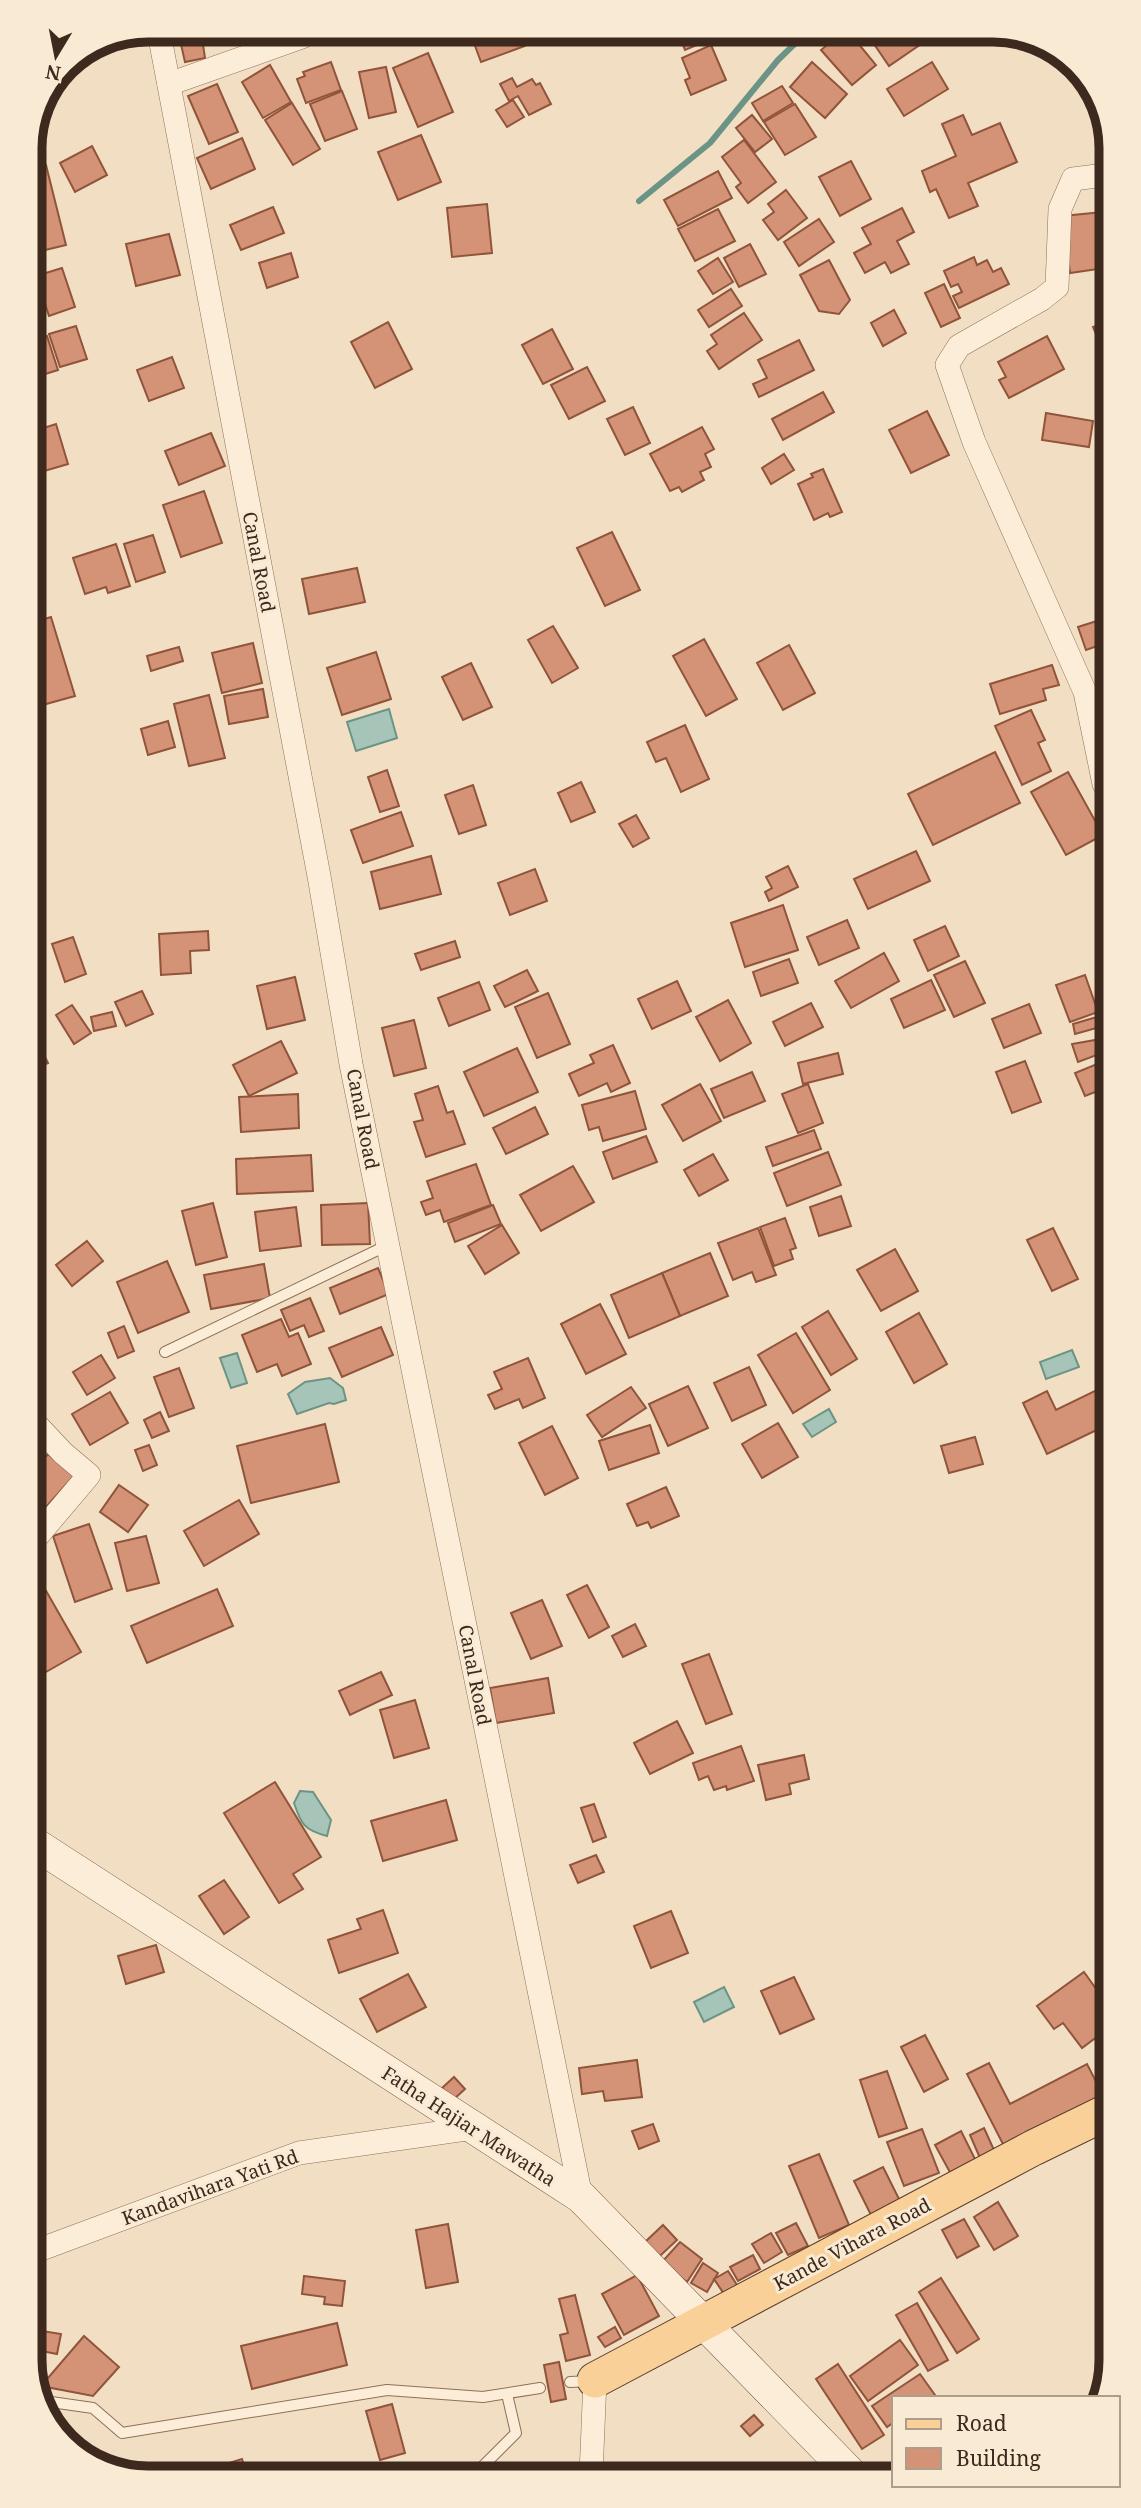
<svg xmlns="http://www.w3.org/2000/svg" width="1141" height="2508" font-family="'Noto Serif',serif">
  <rect width="100%" height="100%" fill="#f2dfc3"/>
  <g fill="#a6c5b8" stroke="#6b9486" stroke-width="2">
    <polygon points="389,709 397,738 356,751 347,722"/>
    <polygon points="1072,1350 1079,1367 1046,1379 1040,1362"/>
    <polygon points="237,1353 247,1383 231,1388 220,1358"/>
    <polygon points="330,1378 343,1388 346,1400 334,1404 329,1403 297,1414 288,1394 305,1382"/>
    <polygon points="829,1409 836,1422 812,1437 803,1424"/>
    <path d="M300,1791L313,1792L331,1820L327,1836C304,1830 301,1824 294,1803Z"/>
    <polygon points="724,1987 734,2007 704,2022 694,2002"/>
  </g>
  <g fill="none" stroke-linecap="round" stroke-linejoin="round">
    <polyline stroke="#6b9486" stroke-width="6" points="639,201 710,143 778,60 807,32"/>
  </g>
  <g fill="#d49376" stroke="#90543b" stroke-width="2">
    <polygon points="848,31 876,65 852,85 821,50 843,32"/>
    <polygon points="893,31 916,31 924,42 889,66 874,44"/>
    <polygon points="678,33 714,33 716,37 685,50"/>
    <polygon points="471,35 521,35 525,46 481,62"/>
    <polygon points="202,38 205,58 185,62 180,40"/>
    <polygon points="711,45 726,80 691,95 685,80 690,78 682,58"/>
    <polygon points="428,53 453,112 418,127 393,68"/>
    <polygon points="72,59 74,65 71,71 65,75 60,75 65,64"/>
    <polygon points="331,62 341,90 306,103 297,79 305,76 303,72"/>
    <polygon points="812,62 847,94 825,118 790,87"/>
    <polygon points="932,62 948,89 904,116 887,89"/>
    <polygon points="270,65 291,102 263,118 242,82"/>
    <polygon points="386,67 396,112 369,118 359,72"/>
    <polygon points="512,78 517,87 532,79 536,85 540,83 551,104 529,115 518,96 509,101 500,84"/>
    <polygon points="217,84 238,132 209,144 188,96"/>
    <polygon points="782,86 793,103 763,121 752,103"/>
    <polygon points="342,91 357,129 325,141 310,104"/>
    <polygon points="513,100 524,117 507,127 496,110"/>
    <polygon points="292,103 320,149 293,165 265,120"/>
    <polygon points="795,104 816,137 785,155 764,122"/>
    <polygon points="752,115 772,139 755,152 736,128"/>
    <polygon points="963,115 972,135 1000,123 1017,162 968,183 978,206 949,218 936,189 930,192 922,171 956,156 942,124"/>
    <polygon points="421,135 441,182 398,200 378,152"/>
    <polygon points="242,138 255,169 211,189 197,158"/>
    <polygon points="744,140 776,182 748,203 736,187 741,183 722,157"/>
    <polygon points="92,146 107,175 75,192 60,163"/>
    <polygon points="851,161 871,199 840,216 819,177"/>
    <polygon points="46,165 66,245 41,251 30,205 30,168"/>
    <polygon points="718,171 732,198 678,226 664,200"/>
    <polygon points="786,190 807,218 778,240 763,220 774,212 768,204"/>
    <polygon points="487,204 492,253 452,257 447,208"/>
    <polygon points="273,207 284,233 241,250 230,225"/>
    <polygon points="902,208 914,232 897,241 909,264 891,273 885,262 865,273 854,253 871,244 862,228"/>
    <polygon points="718,209 735,241 695,261 678,229"/>
    <polygon points="1102,212 1105,268 1070,273 1063,216"/>
    <polygon points="819,219 834,242 799,266 784,242"/>
    <polygon points="169,234 180,275 136,286 126,244"/>
    <polygon points="750,244 766,274 739,287 724,258"/>
    <polygon points="291,253 298,277 267,288 259,263"/>
    <polygon points="974,257 977,265 987,260 993,272 1001,268 1009,284 959,308 953,296 962,292 958,284 951,287 944,271"/>
    <polygon points="718,258 733,282 713,294 698,271"/>
    <polygon points="829,260 850,300 839,314 819,311 800,275"/>
    <polygon points="62,268 75,307 49,316 36,276"/>
    <polygon points="30,278 44,318 30,322"/>
    <polygon points="944,284 960,318 941,327 925,293"/>
    <polygon points="731,289 742,306 709,327 698,310"/>
    <polygon points="894,310 906,333 883,346 871,323"/>
    <polygon points="744,313 762,340 719,369 707,351 717,344 711,335"/>
    <polygon points="388,322 412,369 375,388 351,342"/>
    <polygon points="1105,322 1106,357 1093,327"/>
    <polygon points="76,326 87,359 60,367 49,334"/>
    <polygon points="552,329 573,369 543,384 522,345"/>
    <polygon points="47,336 58,370 42,375 31,341"/>
    <polygon points="1047,336 1064,369 1009,398 999,380 1006,377 998,362"/>
    <polygon points="799,340 814,370 759,397 753,384 767,378 758,360"/>
    <polygon points="31,344 41,383 31,386"/>
    <polygon points="172,357 184,388 149,401 137,370"/>
    <polygon points="587,367 605,401 569,419 551,385"/>
    <polygon points="823,392 834,412 783,440 772,419"/>
    <polygon points="633,407 650,443 625,455 607,419"/>
    <polygon points="927,411 949,455 911,473 889,430"/>
    <polygon points="1046,413 1093,421 1089,447 1042,440"/>
    <polygon points="56,424 68,464 31,475 31,432"/>
    <polygon points="702,427 714,449 705,454 711,467 700,472 704,480 682,492 679,487 670,491 650,454"/>
    <polygon points="211,433 225,466 179,485 165,451"/>
    <polygon points="784,454 794,470 771,484 762,468"/>
    <polygon points="823,469 842,512 830,517 828,513 814,520 798,484 813,477 811,474"/>
    <polygon points="204,491 222,543 181,557 163,505"/>
    <polygon points="612,532 640,590 605,606 577,548"/>
    <polygon points="153,535 165,572 136,582 124,544"/>
    <polygon points="116,544 130,586 108,593 106,587 85,594 73,558"/>
    <polygon points="357,568 365,602 309,614 302,579"/>
    <polygon points="51,617 75,696 39,706 31,682 31,623"/>
    <polygon points="1106,618 1106,643 1086,650 1078,627"/>
    <polygon points="553,626 578,668 552,683 528,640"/>
    <polygon points="704,639 737,699 706,716 673,656"/>
    <polygon points="253,643 262,683 222,693 212,653"/>
    <polygon points="789,645 815,693 783,710 757,663"/>
    <polygon points="179,647 183,661 151,671 147,656"/>
    <polygon points="376,652 391,699 342,715 327,668"/>
    <polygon points="471,663 492,707 463,720 442,677"/>
    <polygon points="1052,665 1059,685 1043,689 1046,700 1000,714 990,684"/>
    <polygon points="263,689 268,717 229,724 224,696"/>
    <polygon points="209,695 225,758 189,766 174,704"/>
    <polygon points="1031,710 1045,740 1038,743 1051,771 1022,785 995,726"/>
    <polygon points="168,721 175,747 148,755 141,729"/>
    <polygon points="685,725 709,779 681,792 666,758 656,762 647,742"/>
    <polygon points="995,752 1020,803 933,845 908,794"/>
    <polygon points="387,770 399,806 380,812 368,777"/>
    <polygon points="1068,772 1103,835 1066,855 1031,792"/>
    <polygon points="581,782 595,812 571,822 558,793"/>
    <polygon points="473,785 486,825 459,834 445,795"/>
    <polygon points="401,812 413,846 363,863 351,830"/>
    <polygon points="636,815 649,838 633,847 619,824"/>
    <polygon points="916,851 930,881 868,909 854,879"/>
    <polygon points="431,856 441,894 380,909 371,872"/>
    <polygon points="788,866 798,887 769,901 765,892 772,888 766,877"/>
    <polygon points="535,869 547,901 510,915 498,883"/>
    <polygon points="783,905 798,950 745,967 731,923"/>
    <polygon points="847,920 859,948 819,965 807,937"/>
    <polygon points="945,926 959,956 928,971 914,940"/>
    <polygon points="208,931 209,950 190,951 191,973 161,975 159,934"/>
    <polygon points="73,937 86,974 65,982 52,944"/>
    <polygon points="455,941 460,957 421,970 415,954"/>
    <polygon points="884,953 899,981 851,1008 835,981"/>
    <polygon points="789,959 798,983 761,996 753,972"/>
    <polygon points="965,961 985,1003 954,1017 934,975"/>
    <polygon points="527,970 538,991 505,1007 494,986"/>
    <polygon points="1107,972 1107,999 1097,976"/>
    <polygon points="1085,975 1098,1012 1070,1022 1056,985"/>
    <polygon points="295,977 305,1020 267,1029 257,986"/>
    <polygon points="931,980 945,1010 904,1028 891,999"/>
    <polygon points="677,981 691,1011 652,1029 638,999"/>
    <polygon points="479,982 490,1010 449,1026 438,998"/>
    <polygon points="142,991 153,1014 126,1026 115,1002"/>
    <polygon points="548,993 570,1044 537,1058 515,1007"/>
    <polygon points="728,1000 751,1043 720,1061 696,1017"/>
    <polygon points="811,1003 823,1027 785,1046 773,1022"/>
    <polygon points="1029,1004 1041,1033 1004,1048 992,1019"/>
    <polygon points="72,1005 91,1033 74,1044 56,1015"/>
    <polygon points="112,1012 116,1026 94,1031 91,1017"/>
    <polygon points="1100,1016 1100,1027 1075,1034 1073,1024"/>
    <polygon points="414,1020 426,1068 394,1076 382,1028"/>
    <polygon points="1101,1039 1105,1052 1078,1062 1072,1044"/>
    <polygon points="281,1041 297,1073 249,1096 233,1065"/>
    <polygon points="39,1045 48,1063 33,1070 32,1048"/>
    <polygon points="613,1045 630,1083 611,1092 607,1083 579,1096 569,1074 594,1063 590,1055"/>
    <polygon points="517,1048 538,1092 484,1116 464,1072"/>
    <polygon points="838,1053 843,1074 803,1084 798,1063"/>
    <polygon points="1107,1060 1108,1087 1085,1096 1075,1073"/>
    <polygon points="1025,1061 1041,1102 1012,1113 996,1072"/>
    <polygon points="752,1072 765,1101 724,1118 711,1089"/>
    <polygon points="700,1084 721,1121 683,1141 662,1105"/>
    <polygon points="808,1084 823,1123 798,1133 782,1094"/>
    <polygon points="438,1086 447,1113 453,1111 465,1144 426,1157 414,1122 423,1120 415,1094"/>
    <polygon points="635,1091 646,1129 603,1141 599,1127 589,1130 582,1105"/>
    <polygon points="298,1094 299,1128 241,1132 239,1097"/>
    <polygon points="535,1107 548,1134 506,1154 493,1128"/>
    <polygon points="814,1130 821,1149 773,1166 766,1147"/>
    <polygon points="646,1136 657,1162 613,1179 603,1152"/>
    <polygon points="828,1152 841,1185 787,1206 774,1173"/>
    <polygon points="713,1154 728,1180 699,1196 684,1170"/>
    <polygon points="311,1155 313,1191 237,1194 236,1159"/>
    <polygon points="476,1164 491,1205 444,1222 440,1210 426,1215 421,1202 433,1198 427,1181"/>
    <polygon points="573,1166 594,1202 541,1231 520,1195"/>
    <polygon points="841,1196 851,1226 819,1236 810,1207"/>
    <polygon points="213,1203 227,1257 196,1265 182,1211"/>
    <polygon points="368,1203 370,1244 322,1245 321,1205"/>
    <polygon points="493,1205 501,1224 455,1242 448,1223"/>
    <polygon points="296,1207 301,1246 260,1251 255,1212"/>
    <polygon points="785,1218 796,1248 790,1250 793,1259 774,1266 760,1227"/>
    <polygon points="502,1225 519,1253 485,1274 468,1246"/>
    <polygon points="758,1228 776,1275 756,1282 752,1272 733,1280 718,1243"/>
    <polygon points="1053,1228 1078,1279 1052,1291 1027,1240"/>
    <polygon points="87,1241 103,1261 72,1286 56,1265"/>
    <polygon points="895,1249 918,1291 881,1311 857,1270"/>
    <polygon points="710,1253 728,1296 680,1316 662,1273"/>
    <polygon points="167,1261 189,1312 138,1333 117,1282"/>
    <polygon points="264,1264 270,1298 211,1309 204,1275"/>
    <polygon points="378,1268 389,1294 340,1314 330,1288"/>
    <polygon points="662,1273 680,1316 629,1338 611,1295"/>
    <polygon points="310,1298 324,1331 309,1337 304,1325 290,1331 281,1310"/>
    <polygon points="600,1304 626,1354 586,1374 561,1324"/>
    <polygon points="828,1311 857,1359 831,1375 802,1327"/>
    <polygon points="919,1313 947,1364 914,1383 886,1332"/>
    <polygon points="281,1319 289,1337 298,1333 311,1364 282,1376 277,1364 257,1372 242,1335"/>
    <polygon points="124,1326 134,1351 118,1358 108,1333"/>
    <polygon points="381,1327 393,1355 342,1377 329,1348"/>
    <polygon points="796,1333 830,1390 793,1413 758,1355"/>
    <polygon points="101,1355 115,1378 87,1395 73,1372"/>
    <polygon points="528,1358 545,1398 523,1408 519,1399 495,1409 488,1395 502,1389 494,1372"/>
    <polygon points="749,1367 766,1405 732,1421 714,1383"/>
    <polygon points="179,1368 194,1408 169,1417 154,1377"/>
    <polygon points="688,1386 708,1428 668,1446 649,1404"/>
    <polygon points="1105,1386 1109,1394 1109,1424 1047,1454 1023,1403 1047,1391 1056,1410"/>
    <polygon points="631,1387 646,1408 602,1437 587,1415"/>
    <polygon points="110,1392 128,1423 90,1445 72,1414"/>
    <polygon points="160,1412 169,1431 152,1438 144,1420"/>
    <polygon points="778,1423 798,1457 762,1478 742,1444"/>
    <polygon points="325,1424 339,1482 251,1503 237,1446"/>
    <polygon points="650,1425 659,1453 609,1470 599,1441"/>
    <polygon points="552,1426 578,1478 545,1495 519,1443"/>
    <polygon points="975,1437 983,1464 949,1473 941,1446"/>
    <polygon points="149,1445 157,1465 143,1471 135,1450"/>
    <polygon points="48,1454 74,1476 38,1516 34,1513 34,1470"/>
    <polygon points="119,1485 148,1505 128,1532 100,1512"/>
    <polygon points="666,1487 679,1516 651,1528 648,1522 637,1526 627,1504"/>
    <polygon points="239,1500 259,1534 204,1566 184,1531"/>
    <polygon points="89,1524 112,1589 75,1602 53,1536"/>
    <polygon points="146,1536 159,1583 127,1591 115,1543"/>
    <polygon points="587,1585 609,1627 589,1638 567,1595"/>
    <polygon points="45,1589 81,1652 46,1672 34,1651 34,1595"/>
    <polygon points="217,1589 233,1626 147,1663 131,1626"/>
    <polygon points="542,1600 562,1646 531,1659 511,1613"/>
    <polygon points="635,1624 646,1646 623,1657 612,1636"/>
    <polygon points="709,1654 732,1714 706,1724 682,1664"/>
    <polygon points="381,1672 392,1695 350,1715 339,1691"/>
    <polygon points="548,1678 554,1713 496,1723 490,1688"/>
    <polygon points="415,1700 429,1748 394,1758 380,1710"/>
    <polygon points="677,1721 693,1753 650,1774 634,1743"/>
    <polygon points="741,1746 754,1781 727,1790 726,1786 714,1790 708,1776 699,1780 693,1763"/>
    <polygon points="804,1755 809,1779 789,1784 791,1794 766,1800 758,1765"/>
    <polygon points="275,1782 321,1857 293,1874 303,1889 279,1903 224,1813"/>
    <polygon points="446,1800 457,1840 383,1861 371,1821"/>
    <polygon points="594,1804 606,1837 593,1842 581,1808"/>
    <polygon points="596,1855 604,1872 578,1883 570,1865"/>
    <polygon points="224,1880 249,1917 224,1934 199,1896"/>
    <polygon points="383,1910 398,1953 339,1973 328,1940 361,1929 357,1919"/>
    <polygon points="671,1911 688,1953 651,1968 634,1926"/>
    <polygon points="156,1945 164,1972 126,1984 118,1956"/>
    <polygon points="1084,1972 1104,2000 1097,2005 1110,2023 1110,2027 1082,2048 1063,2023 1054,2029 1037,2006"/>
    <polygon points="408,1974 426,2007 377,2032 360,1999"/>
    <polygon points="794,1977 814,2019 780,2034 761,1991"/>
    <polygon points="925,2035 948,2079 924,2092 901,2047"/>
    <polygon points="637,2060 642,2097 605,2101 603,2091 582,2094 579,2068"/>
    <polygon points="989,2063 1010,2104 1087,2064 1105,2099 1006,2150 967,2074"/>
    <polygon points="887,2071 907,2128 879,2137 860,2080"/>
    <polygon points="454,2077 465,2089 453,2100 442,2088"/>
    <polygon points="653,2124 659,2141 639,2149 632,2131"/>
    <polygon points="984,2128 998,2159 983,2165 970,2135"/>
    <polygon points="922,2129 939,2173 904,2186 887,2142"/>
    <polygon points="961,2131 977,2163 952,2176 935,2145"/>
    <polygon points="819,2154 849,2225 819,2238 789,2166"/>
    <polygon points="883,2167 901,2203 872,2217 854,2181"/>
    <polygon points="998,2202 1018,2236 994,2250 974,2217"/>
    <polygon points="964,2219 979,2246 957,2258 942,2230"/>
    <polygon points="796,2223 808,2246 788,2255 776,2233"/>
    <polygon points="448,2224 458,2282 426,2288 416,2230"/>
    <polygon points="663,2225 677,2240 660,2256 645,2242"/>
    <polygon points="771,2233 782,2252 764,2263 752,2244"/>
    <polygon points="680,2242 702,2259 687,2282 661,2263"/>
    <polygon points="753,2255 760,2269 738,2281 730,2267"/>
    <polygon points="703,2263 718,2273 707,2292 691,2283"/>
    <polygon points="728,2271 737,2285 724,2294 714,2279"/>
    <polygon points="637,2275 659,2316 624,2335 602,2294"/>
    <polygon points="304,2276 345,2281 342,2306 324,2304 325,2297 302,2294"/>
    <polygon points="941,2278 979,2339 957,2353 919,2292"/>
    <polygon points="575,2295 590,2355 566,2361 560,2335 568,2333 559,2299"/>
    <polygon points="917,2303 948,2360 928,2371 896,2315"/>
    <polygon points="337,2323 347,2365 252,2389 241,2346"/>
    <polygon points="615,2327 621,2338 605,2347 598,2337"/>
    <polygon points="36,2330 61,2334 57,2354 36,2350"/>
    <polygon points="84,2336 119,2367 93,2396 41,2386"/>
    <polygon points="900,2340 918,2365 868,2401 850,2376"/>
    <polygon points="559,2362 566,2399 551,2402 544,2365"/>
    <polygon points="838,2364 884,2435 862,2449 816,2379"/>
    <polygon points="920,2374 935,2395 931,2398 894,2398 894,2422 887,2427 872,2406"/>
    <polygon points="392,2404 405,2453 380,2460 366,2411"/>
    <polygon points="754,2415 763,2425 750,2436 741,2426"/>
    <polygon points="242,2459 248,2477 180,2478"/>
    <polygon points="413,2469 415,2476 390,2476"/>
    <polygon points="529,2470 529,2475 508,2475 508,2471"/>
  </g>
  <g fill="none" stroke-linecap="round" stroke-linejoin="round">
    <g stroke="#8f6f58" stroke-width="12">
      <g id="lane">
        <polyline points="165,1352 388,1245"/>
        <polyline points="570,2382 591,2381"/>
        <polyline points="37,2400 93,2408 122,2433 387,2390 483,2397 540,2388"/>
        <polyline points="473,2476 516,2433 507,2394"/>
      </g>
    </g>
    <g stroke="#8f6f58" stroke-width="24">
      <g id="street">
        <polyline points="160,38 319,876 351,1064 581,2197"/>
        <polyline points="169,84 302,37"/>
        <polyline points="1105,175 1073,179 1060,209 1057,287 1042,299 959,346 947,365 974,442 1085,692 1104,784 1107,789"/>
        <polyline points="33,1421 63,1453 89,1475 34,1540"/>
        <polyline points="36,2251 299,2153 473,2128"/>
        <polyline points="591,2475 595,2380"/>
      </g>
    </g>
    <g stroke="#70503b" stroke-width="33">
      <polyline id="secondary" points="35,1844 581,2197 850,2473"/>
    </g>
    <g stroke="#5c3d2c" stroke-width="37">
      <polyline id="primary" points="595,2380 1033,2148 1111,2110"/>
    </g>
    <use href="#lane" stroke="#fcedd8" stroke-width="10"/>
    <use href="#street" stroke="#fcedd8" stroke-width="23"/>
    <use href="#secondary" stroke="#fcedd8" stroke-width="32"/>
    <use href="#primary" stroke="#f8d098" stroke-width="35"/>
  </g>
  <g text-anchor="middle" dominant-baseline="central" stroke-width="6" stroke-linejoin="round" paint-order="stroke">
    <g font-size="19" fill="#3d291d" stroke="#f9ead4">
      <text transform="translate(259 562) rotate(79)">Canal Road</text>
      <text transform="translate(363 1119) rotate(79)">Canal Road</text>
      <text transform="translate(475 1675) rotate(79)">Canal Road</text>
      <text transform="translate(469 2126) rotate(33)">Fatha Hajiar Mawatha</text>
      <text transform="translate(210 2187) rotate(-20)">Kandavihara Yati Rd</text>
      <text transform="translate(852 2244) rotate(-28)">Kande Vihara Road</text>
    </g>
  </g>
  <path d="M0 0H1141V2508H0ZM148 42H993A106 106 0 0 1 1099 148V2360A106 106 0 0 1 993 2466H148A106 106 0 0 1 42 2360V148A106 106 0 0 1 148 42Z" fill="#f9ead4" fill-rule="evenodd"/>
  <path fill="none" stroke="#3d291d" stroke-width="9" d="M148 42H993A106 106 0 0 1 1099 148V2360A106 106 0 0 1 993 2466H148A106 106 0 0 1 42 2360V148A106 106 0 0 1 148 42Z"/>
  <rect x="892" y="2396" width="228" height="91" fill="#f9ead4" stroke="#ae9d8b" stroke-width="2"/>
  <rect x="906" y="2419" width="35" height="10" fill="#f8d098" stroke="#ae9d8b" stroke-width="2"/>
  <text x="956" y="2431" font-size="21" fill="#3d291d">Road</text>
  <rect x="906" y="2448" width="35" height="21" fill="#d49376" stroke="#ae9d8b" stroke-width="2"/>
  <text x="956" y="2466" font-size="21" fill="#3d291d">Building</text>
  <g transform="translate(56 56) rotate(190)" stroke="#f9ead4" stroke-width="5" paint-order="stroke">
  <path d="M0-5L12 26L0 18L-12 26Z" fill="#3d291d"/>
  <text y="-10" font-size="19" font-weight="bold" text-anchor="middle" fill="#3d291d">N</text>
  </g>
</svg>
